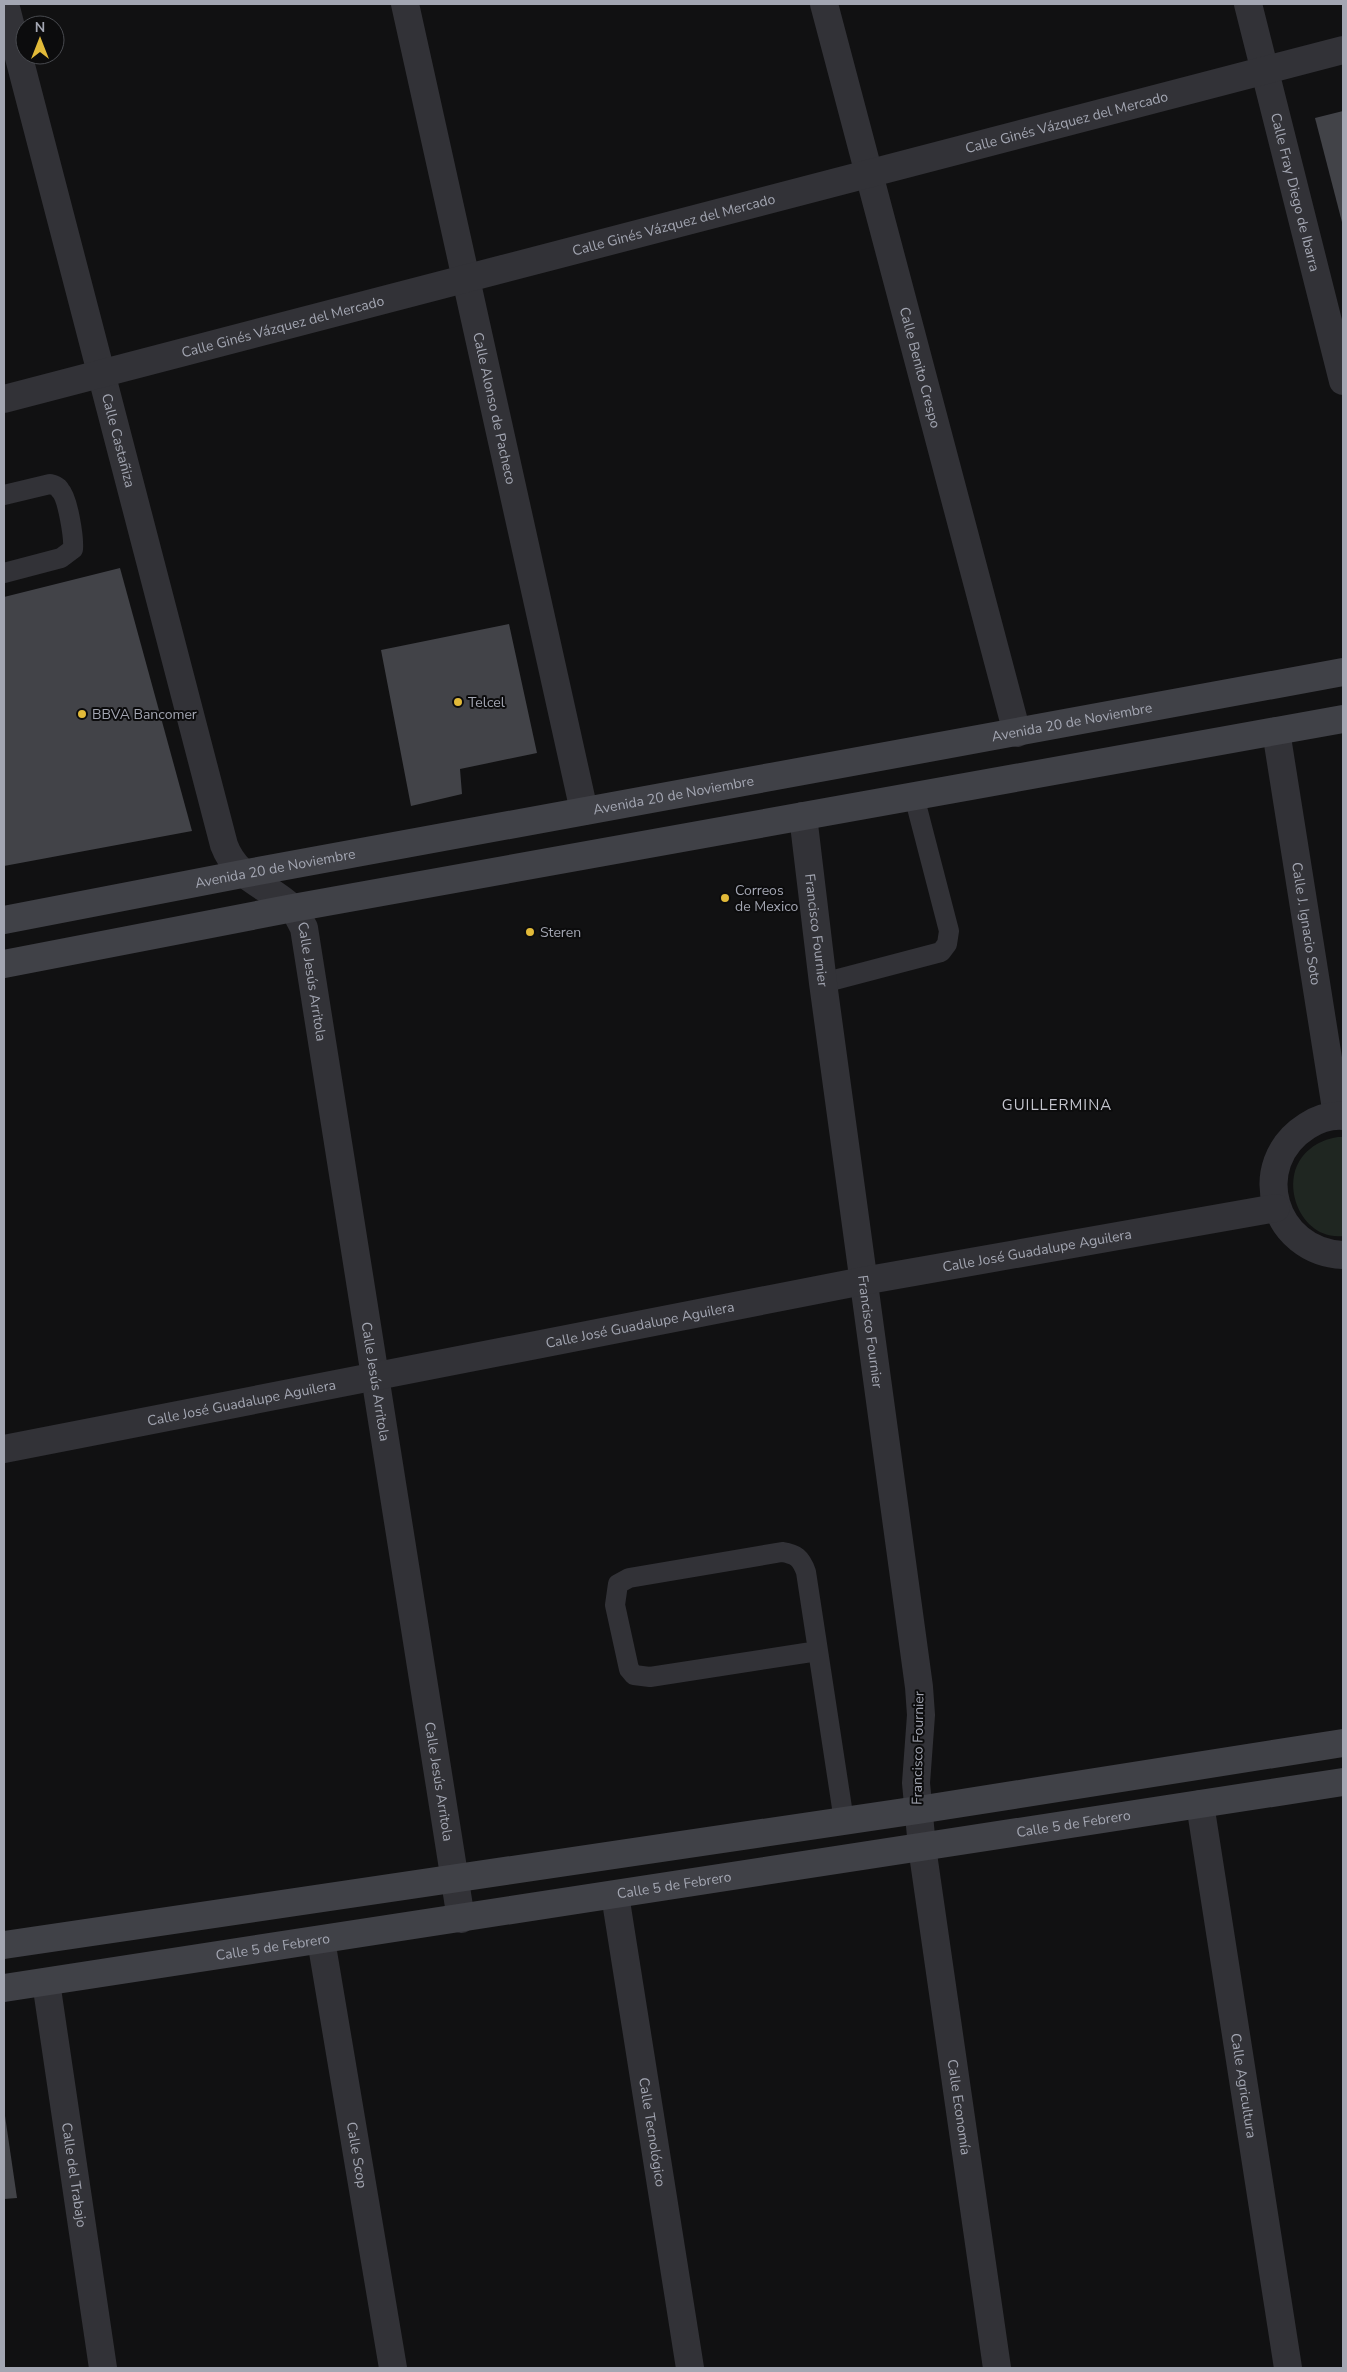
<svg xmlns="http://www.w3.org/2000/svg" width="1347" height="2372" font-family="'Nunito Sans',sans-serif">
  <rect width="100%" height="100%" fill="#111112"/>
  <path fill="#1f2621" d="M1338,1137H1343V1236C1299,1241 1275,1176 1310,1149C1318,1142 1327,1139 1338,1137Z"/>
  <g fill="#424348">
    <polygon points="1343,111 1343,226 1315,118"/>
    <polygon points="120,568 192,831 4,866 4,597"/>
    <polygon points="509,624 537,753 460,769 462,794 411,806 381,650"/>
    <polygon points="4,2109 17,2198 4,2199"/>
  </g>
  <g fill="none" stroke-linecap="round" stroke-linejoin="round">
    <g stroke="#323237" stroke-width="20">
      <path d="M4,495L50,484C54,485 58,486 60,490C68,498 74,538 73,549L61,558L4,573"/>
      <polyline points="823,983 941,952 947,944 949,931 914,796"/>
      <path d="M818,1651L650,1677L634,1675L629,1669L615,1605L618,1584L629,1578L782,1552C796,1554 801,1558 806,1572L844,1821"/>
    </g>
    <g stroke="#323237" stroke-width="28">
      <path id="s1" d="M5,4L224,845C237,880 267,884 292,908C297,913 300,921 304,928L461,1919"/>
      <path id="s2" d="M405,4L584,811"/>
      <path id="s3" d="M824,4L1017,733"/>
      <path id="s4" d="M1248,4L1343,381"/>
      <path id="s5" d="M4,399L1343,50"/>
      <path id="s6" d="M1276,731L1337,1115"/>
      <path id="s7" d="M803,816L823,983L919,1687L921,1715L916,1783L922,1847L997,2368"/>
      <path d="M1343,1116C1330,1115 1318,1119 1307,1126C1247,1164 1273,1252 1343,1255"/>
      <path id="s8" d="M4,1449L863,1281L1276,1208"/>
      <path id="s9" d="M1200,1804L1288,2368"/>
      <path id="s10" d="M615,1895L690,2368"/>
      <path id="s11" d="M321,1940L393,2368"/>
      <path id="s12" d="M46,1982L103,2368"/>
    </g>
    <g stroke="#404147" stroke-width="28">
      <path id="s13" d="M4,920L242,874L1343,672"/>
      <polyline points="4,964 293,908 1343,719"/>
      <polyline points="4,1945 918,1810 1343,1743"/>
      <path id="s14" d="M4,1988L1343,1782"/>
    </g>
  </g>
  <g fill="#e2ba39" stroke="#0c0c0d" stroke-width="2">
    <circle cx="458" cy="702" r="5"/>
    <circle cx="82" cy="714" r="5"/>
    <circle cx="725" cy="898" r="5"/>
    <circle cx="530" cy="932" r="5"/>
  </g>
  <g text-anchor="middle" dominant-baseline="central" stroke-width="4" stroke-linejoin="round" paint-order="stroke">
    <g font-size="14" fill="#a3a6b2" stroke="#0c0c0d">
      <text stroke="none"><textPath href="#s5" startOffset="1098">Calle Ginés Vázquez del Mercado</textPath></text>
      <text stroke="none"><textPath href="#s4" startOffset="194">Calle Fray Diego de Ibarra</textPath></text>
      <text stroke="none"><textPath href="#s5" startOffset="692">Calle Ginés Vázquez del Mercado</textPath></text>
      <text stroke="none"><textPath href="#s5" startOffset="288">Calle Ginés Vázquez del Mercado</textPath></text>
      <text stroke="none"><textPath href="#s3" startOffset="376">Calle Benito Crespo</textPath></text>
      <text stroke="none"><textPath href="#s2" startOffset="414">Calle Alonso de Pacheco</textPath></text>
      <text stroke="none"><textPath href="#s1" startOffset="451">Calle Castañiza</textPath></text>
      <text stroke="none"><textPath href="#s13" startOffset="1086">Avenida 20 de Noviembre</textPath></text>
      <text stroke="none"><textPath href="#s13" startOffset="681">Avenida 20 de Noviembre</textPath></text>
      <text stroke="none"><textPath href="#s13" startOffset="276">Avenida 20 de Noviembre</textPath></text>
      <text stroke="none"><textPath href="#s6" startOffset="195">Calle J. Ignacio Soto</textPath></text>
      <text stroke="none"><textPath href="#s7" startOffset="115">Francisco Fournier</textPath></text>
      <text stroke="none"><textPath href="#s1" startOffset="1041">Calle Jesús Arritola</textPath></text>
      <text stroke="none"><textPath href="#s8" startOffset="1052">Calle José Guadalupe Aguilera</textPath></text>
      <text stroke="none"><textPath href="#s8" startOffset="648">Calle José Guadalupe Aguilera</textPath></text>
      <text stroke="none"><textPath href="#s7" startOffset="520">Francisco Fournier</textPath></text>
      <text stroke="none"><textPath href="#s1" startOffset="1446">Calle Jesús Arritola</textPath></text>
      <text stroke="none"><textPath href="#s8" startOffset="242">Calle José Guadalupe Aguilera</textPath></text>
      <text transform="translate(918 1748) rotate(-89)">Francisco Fournier</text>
      <text stroke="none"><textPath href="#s1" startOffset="1851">Calle Jesús Arritola</textPath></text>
      <text stroke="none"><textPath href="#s14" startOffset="1082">Calle 5 de Febrero</textPath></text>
      <text stroke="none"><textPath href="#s14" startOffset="678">Calle 5 de Febrero</textPath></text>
      <text stroke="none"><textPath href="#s14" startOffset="272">Calle 5 de Febrero</textPath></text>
      <text stroke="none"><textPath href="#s9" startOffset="285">Calle Agricultura</textPath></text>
      <text stroke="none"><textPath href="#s7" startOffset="1302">Calle Economía</textPath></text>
      <text stroke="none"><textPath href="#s10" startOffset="240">Calle Tecnológico</textPath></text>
      <text stroke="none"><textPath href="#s11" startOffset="218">Calle Scop</textPath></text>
      <text stroke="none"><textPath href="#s12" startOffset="195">Calle del Trabajo</textPath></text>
    </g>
    <g font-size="14" fill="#a3a6b2" stroke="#0c0c0d" text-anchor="start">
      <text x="468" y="702">Telcel</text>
      <text x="92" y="714">BBVA Bancomer</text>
      <text x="735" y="890">Correos<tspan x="735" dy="16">de Mexico</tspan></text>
      <text x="540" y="932">Steren</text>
    </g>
    <g font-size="15" letter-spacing="1" fill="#c4c5ce" stroke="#0c0c0d">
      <text x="1057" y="1105">GUILLERMINA</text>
    </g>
  </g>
  <rect width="1347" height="2372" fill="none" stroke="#a3a6b2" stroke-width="10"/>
  <g transform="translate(40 40)"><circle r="24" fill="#0c0c0d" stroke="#484a4f"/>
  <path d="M0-4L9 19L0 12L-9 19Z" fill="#e2ba39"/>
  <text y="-8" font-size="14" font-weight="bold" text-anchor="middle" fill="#a3a6b2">N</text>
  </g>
</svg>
